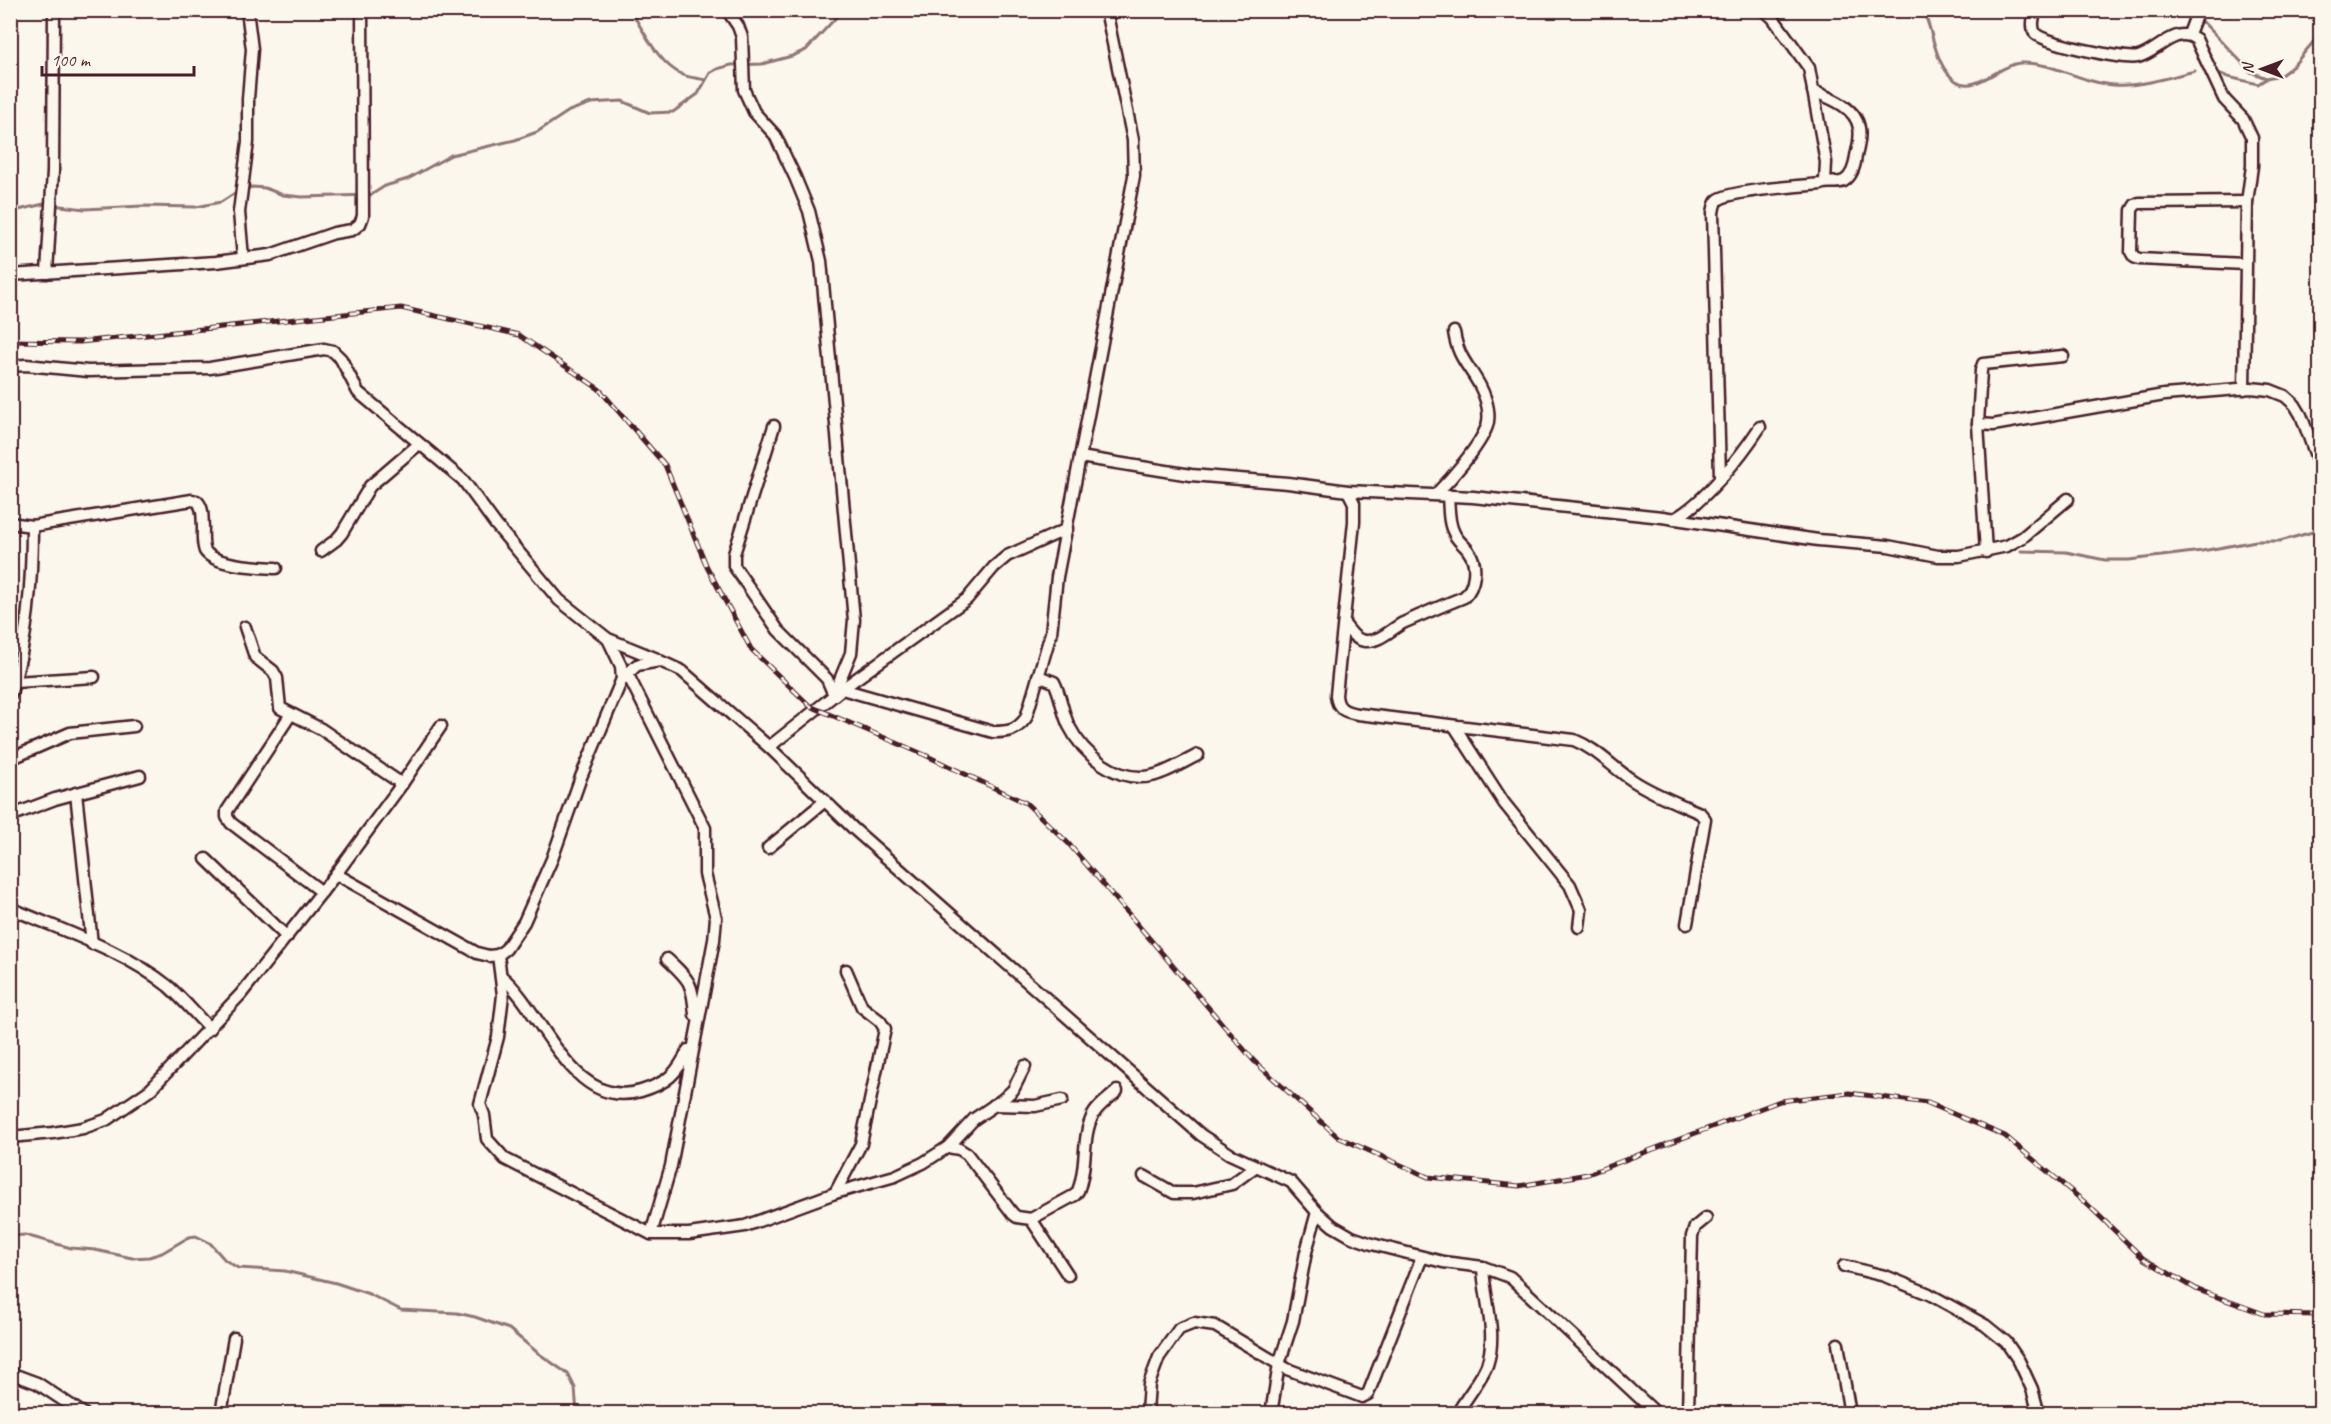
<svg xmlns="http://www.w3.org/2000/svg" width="2331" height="1424" font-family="Caveat,sans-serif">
  <rect width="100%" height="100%" fill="#fbf7ec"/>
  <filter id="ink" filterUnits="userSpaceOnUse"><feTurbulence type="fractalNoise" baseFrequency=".0167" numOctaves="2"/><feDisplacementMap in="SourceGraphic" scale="12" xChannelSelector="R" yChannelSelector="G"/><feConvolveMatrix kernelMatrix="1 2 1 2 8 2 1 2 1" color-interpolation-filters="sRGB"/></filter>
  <g filter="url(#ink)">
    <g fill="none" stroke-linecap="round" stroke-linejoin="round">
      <g stroke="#907477" stroke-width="3">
        <path d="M630,10C645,32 657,62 681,74C688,78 698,78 705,80"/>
        <path d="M1923,10C1934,32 1934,66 1956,81C1976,94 2000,64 2020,63C2052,61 2081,83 2114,85C2142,87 2168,77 2195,71"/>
        <polyline points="2166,10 2204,23 2251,72 2266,78 2281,75 2293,66 2320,34"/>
        <polyline points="2216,72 2228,77 2258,84 2266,79"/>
        <polyline points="244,189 253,187 265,188 283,195 302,197 371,195 385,186 408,179 451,155 515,140 537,132 569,111 591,103 622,101 650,113 673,112 698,94 710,73 717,69 731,65 762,64 792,56 806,50 843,10"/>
        <polyline points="10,212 44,204 85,209 142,206 196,207 221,202 238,191"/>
        <polyline points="2021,551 2066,552 2105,560 2129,560 2202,551 2256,541 2280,541 2320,530"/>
        <polyline points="10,1236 25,1235 71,1248 95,1250 132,1258 149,1257 162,1253 189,1237 196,1236 210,1243 225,1260 238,1268 285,1271 336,1283 369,1294 401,1310 457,1313 475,1317 509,1329 538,1353 568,1374 575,1388 577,1414"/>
      </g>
      <g stroke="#4a1f2b" stroke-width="15">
        <g id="street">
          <polyline points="727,10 738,26 742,37 744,90 754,112 775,135 795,177 809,211 821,261 854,620 851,653 834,694"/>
          <polyline points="1764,10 1773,18 1809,68 1826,162 1825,182"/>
          <path d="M2036,10C2033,18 2031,26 2035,33C2042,43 2125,60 2138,57C2158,52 2175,25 2196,39L2224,99L2243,119L2252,138V166L2247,202L2244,389"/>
          <polyline points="2189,34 2198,10"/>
          <polyline points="243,258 239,212 248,142 248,99 252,49 247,10"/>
          <polyline points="2245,264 2139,259 2134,257 2131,252 2132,210 2135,205 2139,203 2247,202"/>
          <polyline points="47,273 53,171 54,10"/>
          <polyline points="10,275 216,262 270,255 334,233 352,230 360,224 363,216 362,10"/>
          <polyline points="10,366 26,365 88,371 210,368 324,349 333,351 341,359 358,392 463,480 496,525 559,600 608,639 657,659"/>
          <polyline points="1978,424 1981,370 1983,364 2063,356"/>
          <polyline points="774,426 734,554 734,566 778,630 827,679 834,695"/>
          <polyline points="1080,457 1191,475 1288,483 1348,491 1473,497 1662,517 1818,540 1888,546 1938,556 1959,556 2007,546 2023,537 2068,499"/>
          <path d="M1720,477L1713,213C1714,208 1714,203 1718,200C1731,190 1801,186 1821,184C1828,180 1836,185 1844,181C1852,176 1855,165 1856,156C1858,148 1861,137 1859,128C1856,107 1830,98 1813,91"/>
          <path d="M1348,491L1354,503V522L1336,695C1337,709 1345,712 1358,714L1574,740C1597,749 1612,767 1632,780C1653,794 1677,803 1700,813L1705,819L1687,924"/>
          <path d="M1436,494C1451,479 1480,446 1487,426C1491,413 1486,398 1480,386C1468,364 1458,358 1454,332"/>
          <path d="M1674,519C1704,503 1741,456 1760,427"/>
          <path d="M10,523L32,526C32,584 28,640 10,696"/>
          <path d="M32,526L192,500L197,501C204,508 202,518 203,527C203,534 202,544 205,551C215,566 259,567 276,568"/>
          <polyline points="321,551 336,540 342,533 370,486 419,444"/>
          <polyline points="1986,552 1978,424 1993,425 2164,395 2251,388 2270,390 2285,396 2295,405 2301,415 2320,467"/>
          <path d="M1344,624C1350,631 1355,640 1365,641C1380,642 1391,629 1403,623C1423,614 1444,605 1464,597C1475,587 1478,564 1469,552C1465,545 1457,541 1454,533C1448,523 1449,507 1448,495"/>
          <polyline points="608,639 621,666 622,679"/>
          <polyline points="627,673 705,828 705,874 716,918 714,940 671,1166 651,1234"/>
          <path d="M1038,676L1054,682C1061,695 1062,712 1069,726C1083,754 1117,783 1151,776C1167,773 1183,762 1198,755"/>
          <polyline points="15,682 94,677"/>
          <path d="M842,689L993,732C1009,732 1016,731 1026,718L1051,633L1057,577L1134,176L1133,140L1106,10"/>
          <polyline points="291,714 227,811 227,817 231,823 322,892"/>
          <polyline points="1455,727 1504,803 1570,885 1581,910 1579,927"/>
          <polyline points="769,747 842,689 967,599 994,567 1007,556 1067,529"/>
          <polyline points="10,759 70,733 134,726"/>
          <polyline points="402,784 441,726"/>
          <polyline points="76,793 92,944"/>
          <polyline points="10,816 55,799 140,776"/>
          <polyline points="768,848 825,801"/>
          <polyline points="206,859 287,937"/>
          <polyline points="336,874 477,953 489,956 498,955 506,949 524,922 552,859 581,777 622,679 637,665 660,661 682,671 769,747 855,830 1201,1135 1230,1154 1291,1182 1317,1212 1333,1226 1352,1237 1372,1244 1443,1262 1483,1267 1510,1277 1657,1414"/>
          <path d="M10,908C63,931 123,950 168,986C183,999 196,1015 210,1029"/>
          <polyline points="498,955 503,995 498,1037 480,1104 484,1115 487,1139 505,1159 651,1234 689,1234 745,1226 835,1193 895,1176 923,1163 948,1147 974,1119 1002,1100 1013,1090 1025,1066"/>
          <path d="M667,959C690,980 693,984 695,1015"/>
          <path d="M501,976C544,1011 571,1112 641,1091C667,1083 677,1074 688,1050"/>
          <polyline points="994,1105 1035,1106 1062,1100"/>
          <polyline points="10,1137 53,1133 83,1128 106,1120 150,1090 241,994 336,874 402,784 321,729 280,708 277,678 273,671 255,657 245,627"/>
          <polyline points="948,1147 959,1149 967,1154 1013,1214 1017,1217 1031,1219 1068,1275"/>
          <polyline points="1144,1176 1174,1193 1193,1193 1232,1184 1255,1167"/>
          <polyline points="835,1193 861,1144 885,1029 880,1021 862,1007 846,970"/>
          <path d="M1031,1219L1075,1195L1078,1191C1088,1167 1081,1138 1093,1115C1098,1105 1109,1099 1117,1091"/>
          <polyline points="1844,1266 1885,1276 1929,1294 1985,1325 2006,1342 2019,1361 2032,1389 2039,1414"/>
          <polyline points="1838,1344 1850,1414"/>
          <polyline points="10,1373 37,1383 84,1414"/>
          <polyline points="1147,1412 1149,1384 1159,1357 1179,1329 1194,1323 1215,1326 1287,1369 1362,1397 1368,1394 1422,1257"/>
          <polyline points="221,1414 234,1338"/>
          <polyline points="1271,1414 1279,1364 1293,1321 1306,1252 1317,1212"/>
          <path d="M1457,1414C1465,1399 1481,1380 1487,1365C1498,1333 1484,1299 1483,1267"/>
          <polyline points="1688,1414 1692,1236 1695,1227 1706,1218"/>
        </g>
      </g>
      <use href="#street" stroke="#fbf7ec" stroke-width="10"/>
      <g stroke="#4a1f2b" stroke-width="5">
        <polyline id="rail" points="10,341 80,342 401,308 519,335 599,389 665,465 707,567 751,649 810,706 925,755 1026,803 1068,843 1254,1061 1338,1137 1428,1177 1519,1186 1588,1174 1780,1101 1849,1093 1928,1103 2005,1136 2088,1205 2144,1259 2198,1290 2264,1314 2320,1315"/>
      </g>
      <use href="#rail" stroke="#fbf7ec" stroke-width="3" stroke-dasharray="9" stroke-linecap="butt"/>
    </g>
  </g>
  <rect width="2331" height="1424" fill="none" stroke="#fbf7ec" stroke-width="36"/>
  <rect x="18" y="18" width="2295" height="1388" fill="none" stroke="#4a1f2b" stroke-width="2" filter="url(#ink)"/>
  <g transform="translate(2262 69) rotate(270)" stroke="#fbf7ec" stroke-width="4.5" paint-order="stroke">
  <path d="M0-4.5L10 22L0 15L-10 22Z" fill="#4a1f2b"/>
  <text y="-9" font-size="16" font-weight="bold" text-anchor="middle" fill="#4a1f2b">N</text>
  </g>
  <path d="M42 66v9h152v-9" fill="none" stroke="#4a1f2b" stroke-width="3"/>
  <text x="51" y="66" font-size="18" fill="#4a1f2b" stroke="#fbf7ec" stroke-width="4.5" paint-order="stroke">100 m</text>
</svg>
